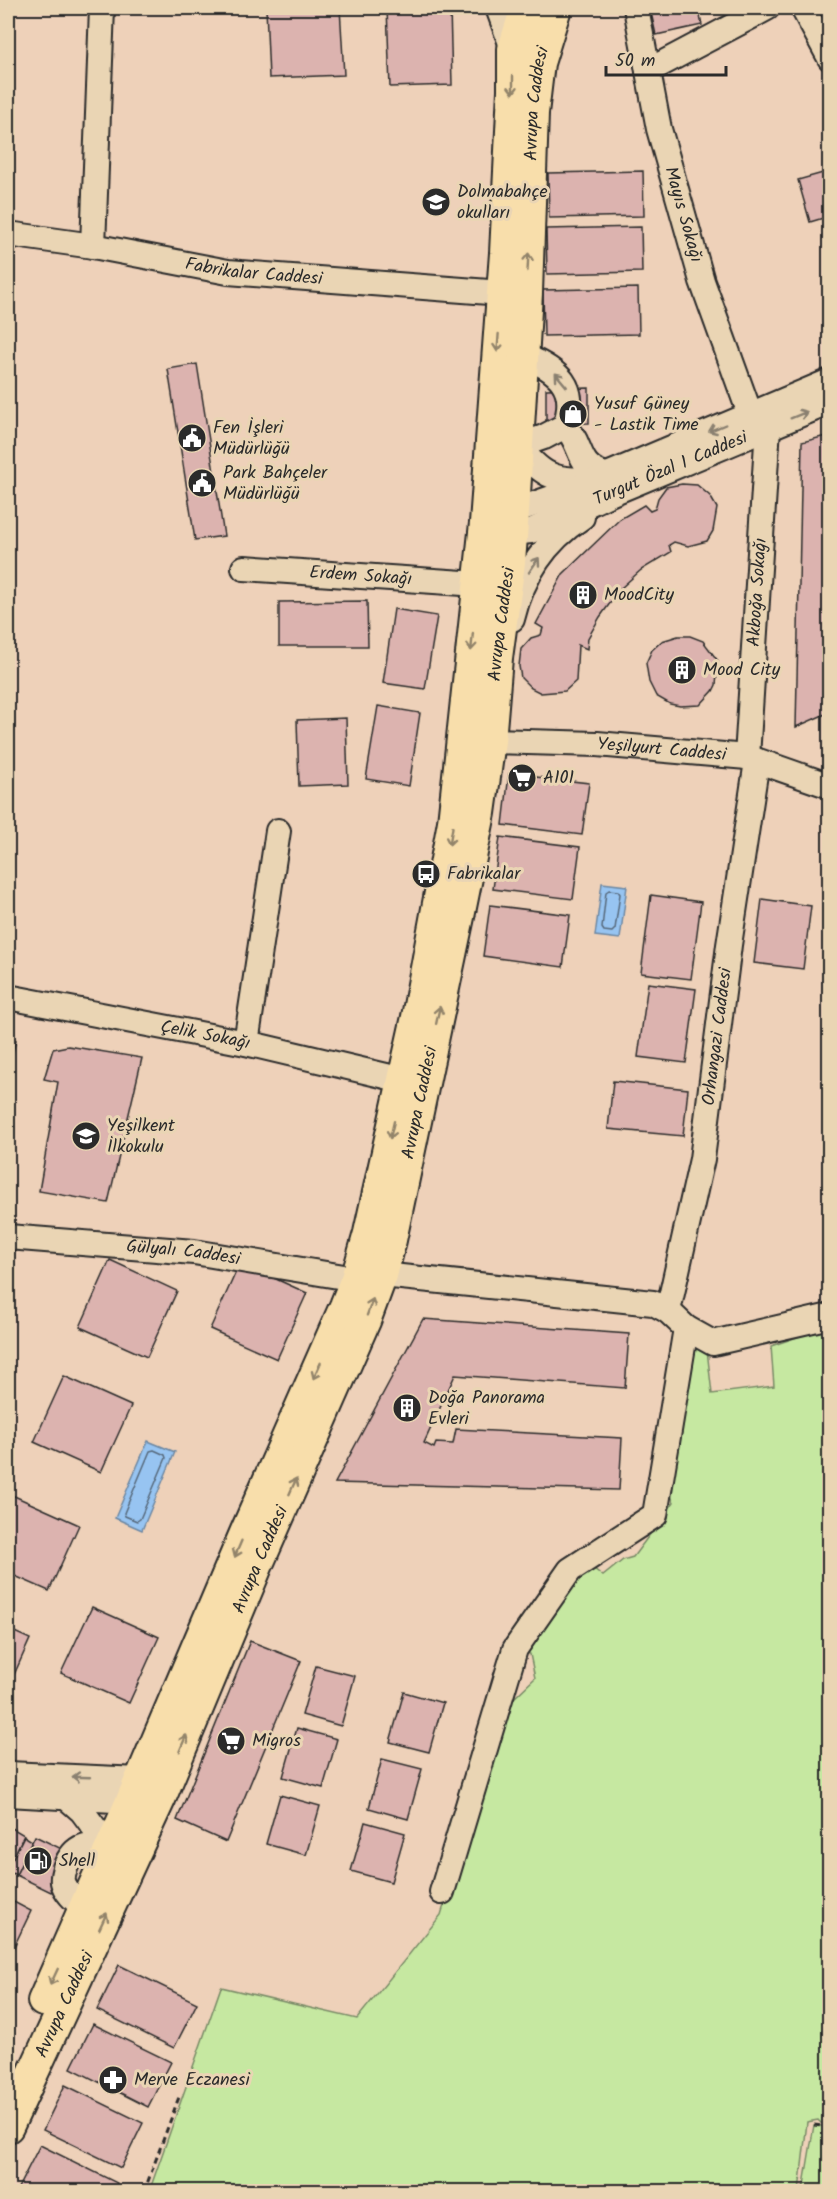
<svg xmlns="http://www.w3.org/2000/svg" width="837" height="2199" font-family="Kalam,sans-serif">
  <rect width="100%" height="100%" fill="#eed1b9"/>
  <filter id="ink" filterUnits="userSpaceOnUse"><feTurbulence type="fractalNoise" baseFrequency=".0167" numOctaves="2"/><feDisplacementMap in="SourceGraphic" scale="12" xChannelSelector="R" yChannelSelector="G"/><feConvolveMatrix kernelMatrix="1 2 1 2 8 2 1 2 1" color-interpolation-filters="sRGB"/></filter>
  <g filter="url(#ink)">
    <g fill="#c6e8a1" stroke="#788a66" stroke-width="1.5">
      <polygon points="829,1326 830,2124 821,2123 818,2120 807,2122 799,2191 149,2192 221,1987 357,2019 441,1915 503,1718 512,1700 535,1678 530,1654 519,1651 588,1564 603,1576 623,1560 633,1557 674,1502 665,1484 687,1344 707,1350 712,1394 774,1386 771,1346"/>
      <polygon points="814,2125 829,2127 829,2191 803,2191"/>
    </g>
    <g fill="#97c4f1" stroke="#6c87a2" stroke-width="1.5">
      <polygon points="602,883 627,886 620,939 595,936"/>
      <polygon points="148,1441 175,1452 142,1530 115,1518"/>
    </g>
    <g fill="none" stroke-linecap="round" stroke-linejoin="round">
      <g stroke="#56687a" stroke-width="1.5">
        <polygon points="609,890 618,891 620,894 615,929 612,932 604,931 602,928 606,892"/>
        <polygon points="154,1450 165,1455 166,1458 140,1519 137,1521 125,1516 124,1513 150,1451"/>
      </g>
    </g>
    <g fill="#dcb3af" stroke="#2b2b2b" stroke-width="1.5">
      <polygon points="266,8 340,8 344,75 269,78"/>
      <polygon points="387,8 450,8 452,85 390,87"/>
      <polygon points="650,8 698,8 702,25 656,35"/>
      <polygon points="643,171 644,216 549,218 548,173"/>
      <polygon points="830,171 830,216 810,222 798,180"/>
      <polygon points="641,227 642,272 547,274 546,229"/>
      <polygon points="638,288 639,334 544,336 543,290"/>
      <polygon points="197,364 224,536 195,540 168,369"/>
      <polygon points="589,388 589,423 546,424 546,389"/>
      <polygon points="830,435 830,712 796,727 802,442"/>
      <polygon points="682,484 697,485 710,496 717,508 713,531 707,541 688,546 674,542 669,545 671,552 641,570 621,588 600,617 588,638 587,649 578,645 576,681 565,691 541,693 531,688 521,678 519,666 521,649 531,638 541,635 543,628 536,624 563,574 620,519 644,505 650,511 655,509 658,498 666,487"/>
      <polygon points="367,601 368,646 279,646 279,602"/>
      <polygon points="394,609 437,616 425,689 383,683"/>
      <polygon points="678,636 690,636 703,641 718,661 716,685 713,691 700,705 680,706 670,704 656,696 649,682 646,663 652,650 662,641"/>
      <polygon points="378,706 420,713 409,786 366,779"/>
      <polygon points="346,718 348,784 299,786 297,720"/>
      <polygon points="509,774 589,783 582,835 503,825"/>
      <polygon points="500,837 580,847 573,899 493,889"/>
      <polygon points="651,895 701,902 691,979 641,973"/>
      <polygon points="762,899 811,906 803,969 754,963"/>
      <polygon points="490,905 570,915 563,967 483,956"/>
      <polygon points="648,983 696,989 686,1063 638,1057"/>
      <polygon points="8,1037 16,1040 8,1071"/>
      <polygon points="68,1046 142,1058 108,1203 39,1191 58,1082 44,1079 53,1049"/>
      <polygon points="613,1081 688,1089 683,1136 608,1129"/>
      <polygon points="110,1260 177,1291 147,1357 80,1327"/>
      <polygon points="240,1263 307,1293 277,1359 210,1329"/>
      <polygon points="423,1319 629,1334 625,1388 455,1375 424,1443 434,1448 436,1443 453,1444 456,1429 622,1438 619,1490 335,1483"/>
      <polygon points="64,1376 131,1406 101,1472 34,1442"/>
      <polygon points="12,1495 79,1525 49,1591 8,1573 8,1505"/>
      <polygon points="92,1607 159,1637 129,1703 61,1673"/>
      <polygon points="8,1629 30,1639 8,1688"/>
      <polygon points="250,1641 301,1661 226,1842 177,1820"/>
      <polygon points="316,1666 355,1676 341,1726 302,1715"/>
      <polygon points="404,1692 443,1703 429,1752 390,1742"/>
      <polygon points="297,1728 337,1739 323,1788 283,1777"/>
      <polygon points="382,1759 422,1769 408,1819 369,1808"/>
      <polygon points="280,1795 320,1806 306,1855 266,1844"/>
      <polygon points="365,1822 405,1833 391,1882 351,1871"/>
      <polygon points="8,1828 12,1828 24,1835 8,1868"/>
      <polygon points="24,1836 32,1841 16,1875 8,1871 8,1868"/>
      <polygon points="35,1836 70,1853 51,1892 16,1875"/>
      <polygon points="8,1899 31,1911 8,1959"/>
      <polygon points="119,1965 197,2003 174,2048 97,2010"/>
      <polygon points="93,2024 171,2062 148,2107 71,2068"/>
      <polygon points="65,2085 143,2123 121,2168 43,2130"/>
      <polygon points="40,2145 117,2183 113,2192 21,2192 17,2190"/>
    </g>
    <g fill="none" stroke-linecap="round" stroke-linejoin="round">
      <g stroke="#2b2b2b" stroke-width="28">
        <g id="minor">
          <polyline points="498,8 513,49"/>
          <path id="s1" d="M636,8L659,129L702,281L750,414"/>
          <polyline points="803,8 830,58"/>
          <polyline points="648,71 767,8"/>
          <path id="s2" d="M8,234L93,246L228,272L502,293"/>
          <polyline points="93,246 102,8"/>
          <path d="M524,356C558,370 579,386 565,426L544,437L518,446C539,472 554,484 589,478"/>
          <path d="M565,426C584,445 575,467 606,475"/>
          <polyline points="514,511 560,495 830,381"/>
          <path id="s3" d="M512,533L531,531L612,493L830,402"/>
          <path id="s4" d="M244,568L478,584"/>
          <path d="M512,619C522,577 545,541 582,517"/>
          <path id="s5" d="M490,741L597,744L747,757L830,786"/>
          <path id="s6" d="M747,757L768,427"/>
          <path id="s7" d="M8,997L246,1043L403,1080"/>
          <polyline points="246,1043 278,831"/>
          <path id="s8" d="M8,1237L194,1252L356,1279"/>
          <polyline points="382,1275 653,1303 668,1311 686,1328 713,1343 830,1316"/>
          <path id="s9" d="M668,1311L702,1159L729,945L757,761"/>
          <polyline points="8,1774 140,1780"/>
          <polyline points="8,1794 131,1801"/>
          <polyline points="66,1797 82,1811 105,1842 111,1847"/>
          <polyline points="442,1892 515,1649 570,1570 655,1515 686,1328"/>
          <path d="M84,1908C76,1901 65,1892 63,1882C62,1877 64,1872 65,1868C74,1844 88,1843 111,1847"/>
        </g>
      </g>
      <g stroke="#2b2b2b" stroke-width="34">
        <g id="major">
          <polyline points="43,2001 131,1801 245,1533 345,1306 356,1279 369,1233 417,1017 453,822 485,523 505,253 513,90 513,49 526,8"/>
          <path id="s10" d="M8,2127L161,1797L258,1564L365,1321L382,1275L391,1240L460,912L480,813L490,741L497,658L510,562L514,511L527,293L533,113L539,63L556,8"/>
        </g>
      </g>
      <g stroke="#2b2b2b" stroke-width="3" stroke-dasharray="6 4.5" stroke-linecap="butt">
        <polyline points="814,2125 830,2127"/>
        <polyline points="144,2192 179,2097"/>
        <polyline points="803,2192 803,2183"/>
      </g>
      <use href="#minor" stroke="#ead5b4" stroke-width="24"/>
      <use href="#major" stroke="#f8deab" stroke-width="30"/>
    </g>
    <defs><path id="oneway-shaft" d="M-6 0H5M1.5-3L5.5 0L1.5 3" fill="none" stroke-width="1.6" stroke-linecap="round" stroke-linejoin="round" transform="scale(1.5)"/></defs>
    <g stroke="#92846b">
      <use href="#oneway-shaft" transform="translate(513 85) rotate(90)"/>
      <use href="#oneway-shaft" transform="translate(528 262) rotate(-87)"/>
      <use href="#oneway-shaft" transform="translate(498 343) rotate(94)"/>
      <use href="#oneway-shaft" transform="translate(472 642) rotate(96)"/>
      <use href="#oneway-shaft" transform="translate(451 836) rotate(100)"/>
      <use href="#oneway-shaft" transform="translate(438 1015) rotate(-78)"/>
      <use href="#oneway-shaft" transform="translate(392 1130) rotate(103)"/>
      <use href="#oneway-shaft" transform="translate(370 1307) rotate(-70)"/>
      <use href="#oneway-shaft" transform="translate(317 1371) rotate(114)"/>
      <use href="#oneway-shaft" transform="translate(293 1486) rotate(-66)"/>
      <use href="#oneway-shaft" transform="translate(238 1549) rotate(113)"/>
      <use href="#oneway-shaft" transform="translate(183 1743) rotate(-67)"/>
      <use href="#oneway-shaft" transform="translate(103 1921) rotate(-65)"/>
      <use href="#oneway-shaft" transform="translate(54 1977) rotate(115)"/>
    </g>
    <g stroke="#8a8070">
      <use href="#oneway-shaft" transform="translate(561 380) rotate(-130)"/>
      <use href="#oneway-shaft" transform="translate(799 415) rotate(-22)"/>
      <use href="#oneway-shaft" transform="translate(717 428) rotate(157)"/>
      <use href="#oneway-shaft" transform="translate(534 565) rotate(-56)"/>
      <use href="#oneway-shaft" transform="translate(81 1777) rotate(-178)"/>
    </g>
  </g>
  <defs>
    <g id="school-disc" transform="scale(1.5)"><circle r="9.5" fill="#2b2b2b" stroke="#ead5b4"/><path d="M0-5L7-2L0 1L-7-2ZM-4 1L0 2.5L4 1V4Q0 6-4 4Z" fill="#fff"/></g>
    <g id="shop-disc" transform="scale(1.5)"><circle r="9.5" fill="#2b2b2b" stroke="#ead5b4"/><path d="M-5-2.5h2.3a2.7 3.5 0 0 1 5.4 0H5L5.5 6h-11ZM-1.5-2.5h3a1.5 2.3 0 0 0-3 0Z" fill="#fff"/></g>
    <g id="civic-disc" transform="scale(1.5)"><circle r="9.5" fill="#2b2b2b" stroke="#ead5b4"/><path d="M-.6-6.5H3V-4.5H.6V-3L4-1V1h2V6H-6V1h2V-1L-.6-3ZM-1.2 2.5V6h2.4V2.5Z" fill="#fff"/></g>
    <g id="building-disc" transform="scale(1.5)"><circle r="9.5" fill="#2b2b2b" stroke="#ead5b4"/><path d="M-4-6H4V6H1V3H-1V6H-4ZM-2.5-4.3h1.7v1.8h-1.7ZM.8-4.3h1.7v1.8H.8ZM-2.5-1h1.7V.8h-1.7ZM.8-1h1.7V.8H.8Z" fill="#fff"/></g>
    <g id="supermarket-disc" transform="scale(1.5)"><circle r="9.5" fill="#2b2b2b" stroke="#ead5b4"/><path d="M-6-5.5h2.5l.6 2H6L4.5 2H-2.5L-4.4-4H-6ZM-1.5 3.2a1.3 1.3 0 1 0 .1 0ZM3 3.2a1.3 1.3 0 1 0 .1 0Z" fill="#fff"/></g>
    <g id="bus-disc" transform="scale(1.5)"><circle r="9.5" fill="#2b2b2b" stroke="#ead5b4"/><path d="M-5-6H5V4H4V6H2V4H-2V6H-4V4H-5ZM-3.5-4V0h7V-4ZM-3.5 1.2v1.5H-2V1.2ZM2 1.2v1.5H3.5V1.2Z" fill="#fff"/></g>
    <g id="fuel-disc" transform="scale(1.5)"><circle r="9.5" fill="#2b2b2b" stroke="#ead5b4"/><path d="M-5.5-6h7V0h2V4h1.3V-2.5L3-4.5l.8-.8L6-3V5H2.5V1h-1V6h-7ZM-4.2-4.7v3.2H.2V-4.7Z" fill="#fff"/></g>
    <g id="pharmacy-disc" transform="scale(1.5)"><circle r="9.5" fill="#2b2b2b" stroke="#ead5b4"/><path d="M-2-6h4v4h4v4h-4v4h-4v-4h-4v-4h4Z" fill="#fff"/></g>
  </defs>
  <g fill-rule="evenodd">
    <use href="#school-disc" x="436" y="202"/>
    <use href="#shop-disc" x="573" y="414"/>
    <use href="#civic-disc" x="192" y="438"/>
    <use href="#civic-disc" x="202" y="483"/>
    <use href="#building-disc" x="583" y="595"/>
    <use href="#building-disc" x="682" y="670"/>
    <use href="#supermarket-disc" x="522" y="778"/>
    <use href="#bus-disc" x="426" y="874"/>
    <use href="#school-disc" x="86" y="1136"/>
    <use href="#building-disc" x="407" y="1408"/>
    <use href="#supermarket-disc" x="231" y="1741"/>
    <use href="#fuel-disc" x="38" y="1861"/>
    <use href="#pharmacy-disc" x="113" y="2080"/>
  </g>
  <g text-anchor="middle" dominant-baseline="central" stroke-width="6" stroke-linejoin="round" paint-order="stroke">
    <g font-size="18" fill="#2b2b2b" stroke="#ead5b4">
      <text stroke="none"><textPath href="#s10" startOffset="2115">Avrupa Caddesi</textPath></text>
      <text stroke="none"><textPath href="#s1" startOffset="212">Mayıs Sokağı</textPath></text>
      <text stroke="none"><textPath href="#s2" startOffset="249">Fabrikalar Caddesi</textPath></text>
      <text stroke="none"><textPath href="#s3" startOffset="172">Turgut Özal 1 Caddesi</textPath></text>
      <text stroke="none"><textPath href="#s4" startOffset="117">Erdem Sokağı</textPath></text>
      <text stroke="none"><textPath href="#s6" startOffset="165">Akboğa Sokağı</textPath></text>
      <text stroke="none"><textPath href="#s10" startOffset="1593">Avrupa Caddesi</textPath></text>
      <text stroke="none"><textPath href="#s5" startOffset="172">Yeşilyurt Caddesi</textPath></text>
      <text stroke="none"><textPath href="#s7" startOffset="201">Çelik Sokağı</textPath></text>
      <text stroke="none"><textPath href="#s9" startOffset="279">Orhangazi Caddesi</textPath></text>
      <text stroke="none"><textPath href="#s10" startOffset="1107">Avrupa Caddesi</textPath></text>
      <text stroke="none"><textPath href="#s8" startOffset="176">Gülyalı Caddesi</textPath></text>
      <text stroke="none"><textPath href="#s10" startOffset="621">Avrupa Caddesi</textPath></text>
      <text stroke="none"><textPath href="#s10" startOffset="135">Avrupa Caddesi</textPath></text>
    </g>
    <g font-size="18" fill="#2b2b2b" stroke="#ead5b4" text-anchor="start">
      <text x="457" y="192">Dolmabahçe<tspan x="457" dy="21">okulları</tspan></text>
      <text x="594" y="404">Yusuf Güney<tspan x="594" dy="21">- Lastik Time</tspan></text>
      <text x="213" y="428">Fen İşleri<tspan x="213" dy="21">Müdürlüğü</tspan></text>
      <text x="223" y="473">Park Bahçeler<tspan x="223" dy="21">Müdürlüğü</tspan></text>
      <text x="604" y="595">MoodCity</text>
      <text x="703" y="670">Mood City</text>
      <text x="543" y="778">A101</text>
      <text x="447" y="874">Fabrikalar</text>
      <text x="107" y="1126">Yeşilkent<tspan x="107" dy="21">İlkokulu</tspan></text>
      <text x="428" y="1398">Doğa Panorama<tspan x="428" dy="21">Evleri</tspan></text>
      <text x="252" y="1741">Migros</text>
      <text x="59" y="1861">Shell</text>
      <text x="134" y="2080">Merve Eczanesi</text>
    </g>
  </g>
  <rect width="837" height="2199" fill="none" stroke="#ead5b4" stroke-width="30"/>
  <rect x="15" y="15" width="807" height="2169" fill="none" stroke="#2b2b2b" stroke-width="2" filter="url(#ink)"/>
  <path d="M606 66v9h120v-9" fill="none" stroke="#2b2b2b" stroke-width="3"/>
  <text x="615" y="66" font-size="18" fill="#2b2b2b" stroke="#ead5b4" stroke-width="4.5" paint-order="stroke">50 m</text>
</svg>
